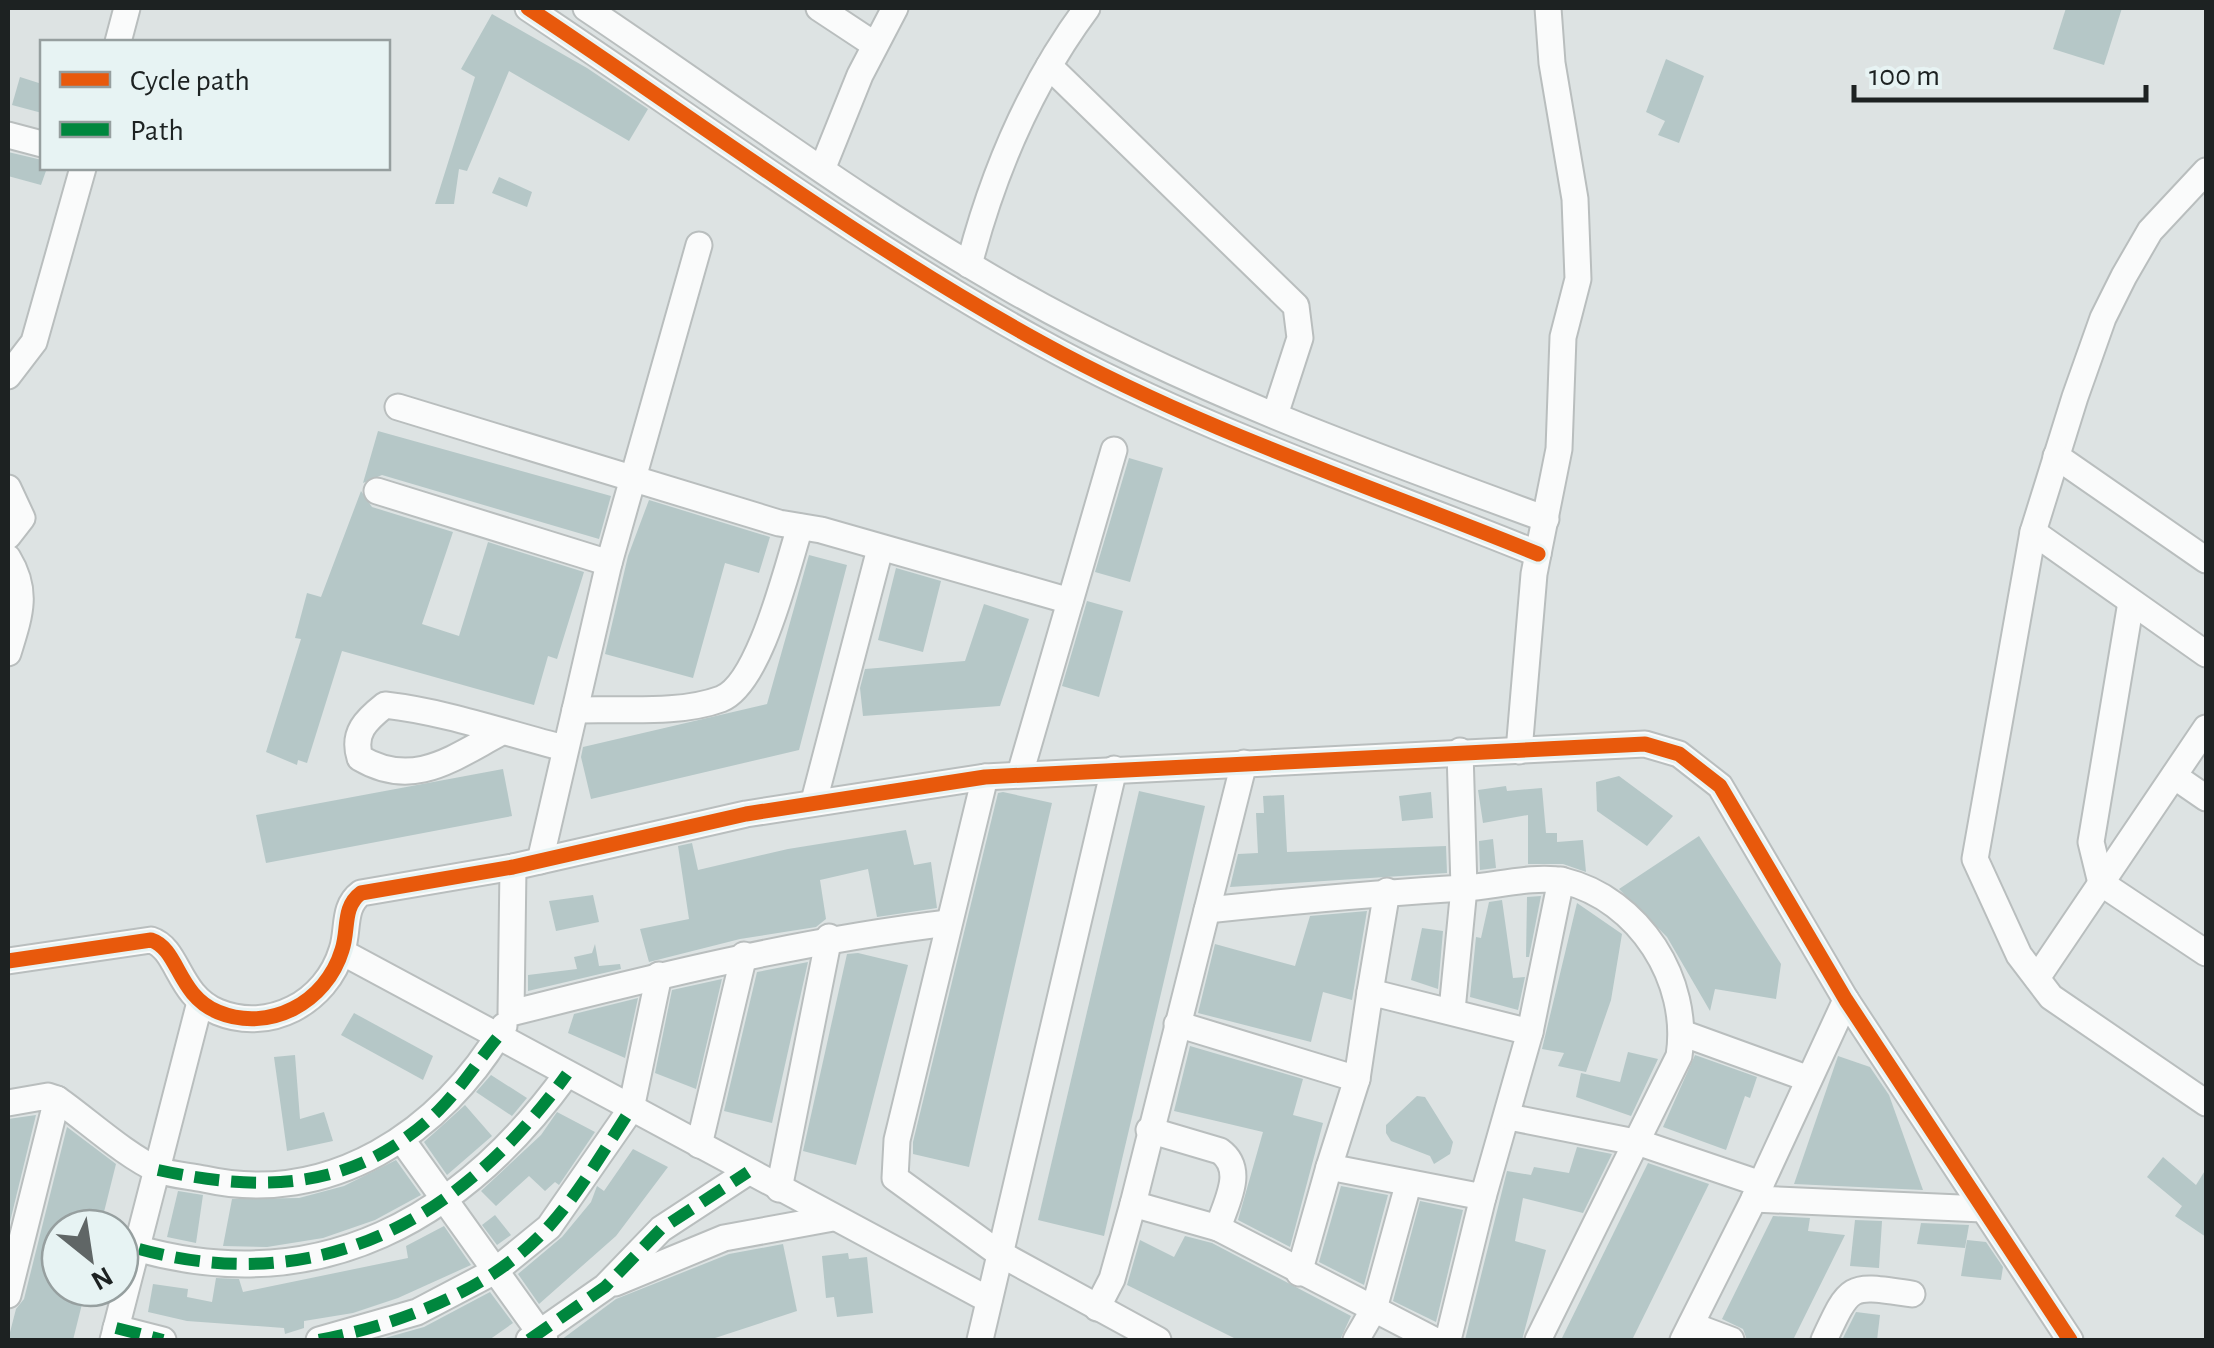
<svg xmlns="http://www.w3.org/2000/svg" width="2214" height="1348" font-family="'Alegreya Sans',sans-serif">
  <rect width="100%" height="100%" fill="#dde3e3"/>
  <g fill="#b5c7c7">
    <polygon points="2066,8 2122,8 2104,65 2053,49"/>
    <polygon points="492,14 587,68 648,109 629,141 509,71 467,171 459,169 454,204 435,204 475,77 461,69"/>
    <polygon points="1666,59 1704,76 1679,143 1658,135 1665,121 1646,112"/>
    <polygon points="20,77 42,84 42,113 12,105"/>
    <polygon points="8,152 42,160 42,168 47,168 41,185 8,176"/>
    <polygon points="499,177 532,192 527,207 492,193"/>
    <polygon points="378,431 611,496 599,539 382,475 363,483"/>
    <polygon points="1129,458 1163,468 1130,582 1095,572"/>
    <polygon points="361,491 372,507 453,532 422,624 459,636 488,542 584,572 557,659 548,656 534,705 342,651 307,763 298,760 297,765 266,752 301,639 295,638 307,593 321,597"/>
    <polygon points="649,500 770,537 759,573 725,563 693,678 605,654 628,556"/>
    <polygon points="809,555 847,565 799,750 591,799 581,757 583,747 767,704"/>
    <polygon points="896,568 941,581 923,652 878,640"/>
    <polygon points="1087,601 1123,611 1099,697 1062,686"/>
    <polygon points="984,604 1029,619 1000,706 863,716 860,688 865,669 965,661"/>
    <polygon points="503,769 512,816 266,863 256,815"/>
    <polygon points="1619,776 1673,816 1647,846 1597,811 1596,782"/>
    <polygon points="1506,786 1507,791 1542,788 1546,833 1557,833 1557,842 1583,840 1586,872 1563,864 1528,864 1528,815 1483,823 1478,790"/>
    <polygon points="1139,791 1205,806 1104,1236 1038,1220"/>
    <polygon points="1003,792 1052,803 969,1167 913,1154 913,1142 998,793"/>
    <polygon points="1431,792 1433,818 1402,821 1399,796"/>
    <polygon points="1284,795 1287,852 1446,846 1447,873 1230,887 1238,854 1258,853 1256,813 1264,813 1263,796"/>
    <polygon points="906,830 914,865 931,862 937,908 877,917 868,869 820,880 826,919 816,927 740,939 649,962 640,929 689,919 678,846 692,843 698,870 788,849"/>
    <polygon points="1699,836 1781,964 1776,999 1715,989 1710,1011 1667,937 1619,889"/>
    <polygon points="1493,839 1496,868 1480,870 1479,841"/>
    <polygon points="593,895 599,922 556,931 549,901"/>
    <polygon points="1541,896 1529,957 1526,957 1527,897"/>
    <polygon points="1502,900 1513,978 1525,977 1518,1010 1470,997 1476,937 1481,938 1489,902"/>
    <polygon points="1577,903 1622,934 1611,1000 1586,1072 1558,1066 1564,1053 1542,1049"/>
    <polygon points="1367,911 1352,1000 1323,992 1311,1042 1198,1013 1215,944 1295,966 1310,916"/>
    <polygon points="1422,928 1443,931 1438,989 1411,980"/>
    <polygon points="595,944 599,966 620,964 621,969 528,991 528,975 577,969 574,957 592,953"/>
    <polygon points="858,953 908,965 856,1165 803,1151 847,954"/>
    <polygon points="808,962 772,1123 724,1111 757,972"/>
    <polygon points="722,979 696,1089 655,1073 672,990"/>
    <polygon points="638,998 625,1058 568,1033 574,1014"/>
    <polygon points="354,1013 433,1056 423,1080 341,1035"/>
    <polygon points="1190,1046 1303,1079 1293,1115 1323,1123 1290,1247 1238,1220 1263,1132 1174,1111"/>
    <polygon points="1628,1052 1658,1059 1631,1116 1576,1097 1581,1073 1620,1082"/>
    <polygon points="295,1055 300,1119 324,1112 333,1141 287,1151 274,1057"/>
    <polygon points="1695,1055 1757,1077 1750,1098 1745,1096 1726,1150 1663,1127"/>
    <polygon points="1838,1056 1870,1067 1889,1095 1923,1190 1794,1184"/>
    <polygon points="491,1075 527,1098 512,1116 476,1092"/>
    <polygon points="1417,1096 1425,1097 1453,1142 1450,1154 1434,1164 1430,1156 1391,1141 1386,1133 1386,1125"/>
    <polygon points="465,1105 492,1136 447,1175 424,1142"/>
    <polygon points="557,1112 595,1132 559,1185 555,1182 545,1191 529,1176 496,1206 481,1191 541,1135"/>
    <polygon points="36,1115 8,1230 8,1119"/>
    <polygon points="67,1127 116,1164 100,1228 60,1228 60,1288 86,1288 73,1340 8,1340 16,1309 24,1299"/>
    <polygon points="1577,1147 1612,1154 1583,1213 1523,1198 1515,1241 1546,1250 1522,1340 1465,1340 1507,1171 1531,1175 1534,1167 1569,1173"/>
    <polygon points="633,1149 668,1167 616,1236 539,1304 518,1274 562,1237 591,1202 597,1186 604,1191"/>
    <polygon points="2163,1157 2196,1185 2206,1169 2206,1237 2175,1216 2182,1206 2147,1177"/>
    <polygon points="396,1160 421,1195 375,1220 323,1238 267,1247 223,1246 232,1199 299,1198 344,1186"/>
    <polygon points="1648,1163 1709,1184 1632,1340 1561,1340"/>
    <polygon points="1341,1186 1388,1195 1364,1285 1319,1262"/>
    <polygon points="178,1191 203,1195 196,1243 167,1237"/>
    <polygon points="1420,1201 1463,1210 1436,1322 1393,1301"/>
    <polygon points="495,1215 511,1235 497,1245 482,1225"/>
    <polygon points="1773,1216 1810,1218 1808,1231 1845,1235 1793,1340 1747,1340 1743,1329 1722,1319"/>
    <polygon points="1855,1220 1882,1221 1879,1268 1850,1266"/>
    <polygon points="1921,1223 1969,1225 1965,1248 1917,1244"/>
    <polygon points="444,1226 471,1265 398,1298 353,1313 304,1321 304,1328 285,1334 284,1328 187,1321 148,1312 153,1284 188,1289 187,1297 212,1302 216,1278 239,1279 243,1292 408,1258 406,1246"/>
    <polygon points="1185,1236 1212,1243 1351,1316 1340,1340 1238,1340 1127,1285 1140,1240 1174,1257"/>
    <polygon points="1967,1240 1986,1242 2003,1267 2001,1280 1961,1276"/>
    <polygon points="783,1244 797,1311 709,1340 561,1340 616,1299 729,1254"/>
    <polygon points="848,1253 849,1259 867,1257 873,1313 837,1317 834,1297 826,1298 822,1256"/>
    <polygon points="490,1292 513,1323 489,1340 378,1340 424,1327"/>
    <polygon points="1856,1312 1880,1315 1877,1340 1842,1340"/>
  </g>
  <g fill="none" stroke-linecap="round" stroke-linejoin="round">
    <g stroke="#b9bebe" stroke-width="29">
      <g id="minor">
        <path d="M528,8C698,121 863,245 1042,343C1200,430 1371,486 1538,554"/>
        <path d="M586,8C728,103 867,208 1016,292C1184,387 1365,453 1546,519"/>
        <polyline points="819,8 875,45"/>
        <polyline points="118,42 127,8"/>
        <polyline points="1049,66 1296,306 1300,338 1275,415"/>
        <polyline points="8,135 42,144"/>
        <polyline points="823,167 860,75 895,8"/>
        <polyline points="2206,171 2150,231 2124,276 2103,318 2075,397 2033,532 1975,859 2019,955 2051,997 2206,1103"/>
        <path d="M969,265C993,172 1030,85 1087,8"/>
        <polyline points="8,376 34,342 83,168"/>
        <polyline points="398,407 779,523 821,530 1070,601"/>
        <polyline points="2056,456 2206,560"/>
        <polyline points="8,488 22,518 8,536"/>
        <polyline points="377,491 609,563"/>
        <polyline points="2033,532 2206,654"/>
        <path d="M8,558C29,592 19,617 8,653"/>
        <polyline points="2131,602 2091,842 2101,883 2206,953"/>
        <path d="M575,710C620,708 678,715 721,699C760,684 787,567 800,527"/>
        <path d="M502,732C454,757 414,790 360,758C352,733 366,720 385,705C446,712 505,733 564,748"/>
        <polyline points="1519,751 1534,574 1559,449 1563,337 1578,279 1575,199 1552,63 1548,8"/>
        <polyline points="1020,774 1114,450"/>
        <polyline points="2174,776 2206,798"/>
        <polyline points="985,777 897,1140 895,1178 997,1252 1158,1340"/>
        <polyline points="814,801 880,549"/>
        <polyline points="540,861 609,563 699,245"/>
        <path d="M513,867L511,1013C657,976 799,941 948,923"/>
        <path d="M1207,910C1293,901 1379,893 1465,888C1495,886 1535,875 1564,881C1639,899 1691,981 1679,1056L1538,1340"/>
        <polyline points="342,952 989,1300"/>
        <path d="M8,961L151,940C179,949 177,995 218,1012C269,1033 326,1003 342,950C349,930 342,907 361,893L513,867L746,814L985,777L1645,744L1679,754L1720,786L1846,1000L2070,1340"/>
        <polyline points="2037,978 2206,728"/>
        <polygon points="1370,992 1530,1032 1483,1197 1329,1167 1357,1079"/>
        <polyline points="1370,992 1387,891"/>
        <polyline points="1452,1010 1464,888 1460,751"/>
        <polyline points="1177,1024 1357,1079"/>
        <polyline points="1530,1032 1561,880"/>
        <polyline points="1682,1033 1809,1079"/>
        <path d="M57,1099C87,1120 126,1156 158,1170C172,1175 189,1176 204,1179C329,1207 442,1133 504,1026"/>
        <polyline points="8,1103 48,1096 57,1099 8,1295"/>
        <polyline points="1509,1117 1640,1143 1761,1184"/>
        <path d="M1149,1130L1220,1151C1246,1170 1226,1202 1218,1228L1434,1340"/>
        <polyline points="402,1140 545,1340"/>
        <polyline points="699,1145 744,955"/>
        <polyline points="779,1189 829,937"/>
        <polyline points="1754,1199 1983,1209"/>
        <polyline points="1133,1204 1218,1228"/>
        <path d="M139,1249C321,1299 462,1219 567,1074"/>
        <polyline points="1299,1273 1329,1167"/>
        <polyline points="615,1283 724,1238 833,1218"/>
        <polyline points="1097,1308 1112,1279 1133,1204 1244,763"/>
        <polyline points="1691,1325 1731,1340"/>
        <polyline points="116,1328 163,1340"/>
        <polyline points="113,1340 200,1002"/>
        <polyline points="319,1340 417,1312 495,1271 549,1227 631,1109 659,975"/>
        <polyline points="529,1340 605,1287 661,1229 748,1172"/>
        <polyline points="980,1340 1114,769"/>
        <polyline points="1356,1340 1374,1309 1408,1185"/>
        <polyline points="1448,1340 1483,1197"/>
        <polyline points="1683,1340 1754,1199 1846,1000"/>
        <path d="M1824,1340C1851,1282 1849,1285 1912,1294"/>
      </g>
    </g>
    <use href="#minor" stroke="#fafbfb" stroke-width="25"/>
    <g stroke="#00873e" stroke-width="12" stroke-dasharray="25 12" stroke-linecap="butt">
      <path d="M158,1170C264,1193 356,1191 439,1110C460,1089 478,1061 497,1038"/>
      <path d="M139,1249C321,1299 462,1219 567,1074"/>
      <polyline points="116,1328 163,1340"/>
      <path d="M319,1340C402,1324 494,1289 551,1224C582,1189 605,1148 631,1109"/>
      <polyline points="529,1340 605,1287 661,1229 748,1172"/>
    </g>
    <g stroke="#e7f3f3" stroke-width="21">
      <g id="cycleway">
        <path d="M528,8C698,121 863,245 1042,343C1200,430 1371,486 1538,554"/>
        <path d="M8,961L151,940C179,949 177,995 218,1012C269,1033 326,1003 342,950C349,930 342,907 361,893L513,867L746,814L985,777L1645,744L1679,754L1720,786L1846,1000L2070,1340"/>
      </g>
    </g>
    <use href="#cycleway" stroke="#e8590c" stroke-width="15"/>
  </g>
  <rect width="2214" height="1348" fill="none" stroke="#1d2222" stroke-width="20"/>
  <rect x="40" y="40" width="350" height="130" fill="#e7f3f3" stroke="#969f9f" stroke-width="2.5"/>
  <rect x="60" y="72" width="50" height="15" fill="#e8590c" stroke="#969f9f" stroke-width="2.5"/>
  <text x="130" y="90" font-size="30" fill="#1d2222">Cycle path</text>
  <rect x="60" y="122" width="50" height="15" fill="#00873e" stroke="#969f9f" stroke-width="2.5"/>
  <text x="130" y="140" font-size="30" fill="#1d2222">Path</text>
  <g transform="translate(90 1258) rotate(150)"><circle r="48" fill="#e7f3f3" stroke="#969f9f" stroke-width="2.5"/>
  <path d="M0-8L18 38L0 25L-18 38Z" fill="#606666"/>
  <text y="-15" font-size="28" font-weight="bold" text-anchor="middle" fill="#1d2222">N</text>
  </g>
  <path d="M1854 85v15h292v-15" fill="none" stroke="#1d2222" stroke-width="5"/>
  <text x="1869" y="85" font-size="30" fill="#1d2222" stroke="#e7f3f3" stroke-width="8" paint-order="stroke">100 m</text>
</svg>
